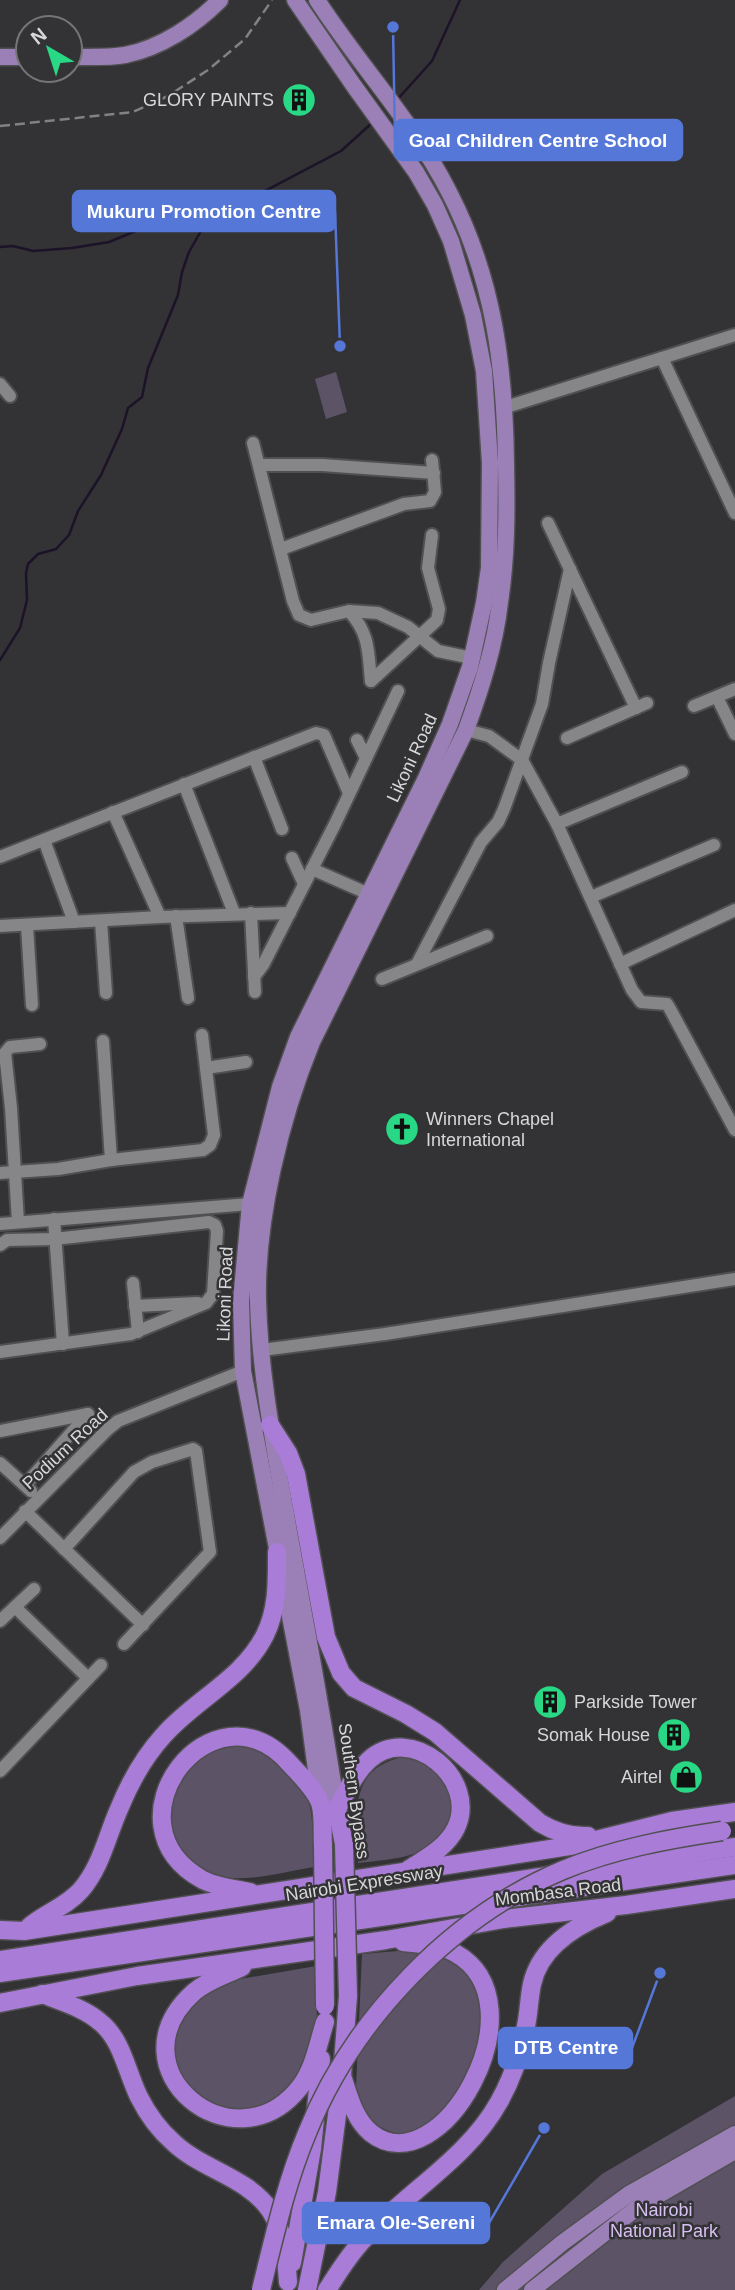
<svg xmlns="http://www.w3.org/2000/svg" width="735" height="2290" font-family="Helvetica,sans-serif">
  <rect width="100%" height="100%" fill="#333234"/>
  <g fill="#5c5366">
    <polygon points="336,372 347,412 326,419 315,379"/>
    <path d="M234,1746C244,1747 256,1747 265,1753C284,1763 305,1786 310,1807C314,1826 313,1848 314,1867C283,1872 244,1884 213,1875C173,1864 158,1806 183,1773C196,1757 214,1750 234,1746Z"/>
    <path d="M403,1757C414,1759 424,1760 434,1768C455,1786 458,1823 437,1841C418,1859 382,1860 358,1863C357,1818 346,1769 403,1757Z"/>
    <polygon points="421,1949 450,1956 470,1974 485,2019 478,2055 458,2095 418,2135 398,2135 369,2122 356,2088 362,1954"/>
    <polygon points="316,1966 317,2025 297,2086 279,2103 234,2113 201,2101 175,2066 173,2046 175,2032 185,2010 223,1982"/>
    <polygon points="735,2096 735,2290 479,2290 503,2262 602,2174"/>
  </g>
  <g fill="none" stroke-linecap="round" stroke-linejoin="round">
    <g stroke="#1d1328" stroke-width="2.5">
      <polyline points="396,101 432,61 460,0"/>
      <polyline points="0,247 13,246 33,251 72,248 109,242 143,228 206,222 341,151 373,122"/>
      <polyline points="0,660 20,628 27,600 26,573 28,564 38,554 56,549 69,535 78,511 101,475 122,429 128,408 142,397 148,368 178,295 182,272 189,252 206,222"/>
    </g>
    <g stroke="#504f51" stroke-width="16">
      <g id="minor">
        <polyline points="662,358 735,513"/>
        <polyline points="0,384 10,396"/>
        <polyline points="506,407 735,335"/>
        <polyline points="253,443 293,601 299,615 311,620 349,611 378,613 408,627 438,651 472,658"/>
        <polyline points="259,465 322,465 434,473"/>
        <polyline points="548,523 636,708"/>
        <polyline points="281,549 404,504 430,501 435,492 432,460"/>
        <path d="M349,611C370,634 368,652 371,681"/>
        <polyline points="371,681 437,620 439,609 428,568 432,535"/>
        <polyline points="717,697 735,734"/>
        <polyline points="694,706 735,689"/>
        <polyline points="466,730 489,736 522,760 557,824 632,990 641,1002 667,1004 670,1009 735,1130"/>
        <polyline points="567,738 647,703"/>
        <polyline points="357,740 366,758"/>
        <polyline points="254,757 282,829"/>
        <polyline points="184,784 234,913"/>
        <polyline points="113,812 160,917"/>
        <polyline points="557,824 682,772"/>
        <polyline points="44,840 74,922"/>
        <polyline points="0,857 316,733 324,735 349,793"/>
        <polyline points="292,858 304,884"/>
        <polyline points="312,869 369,894"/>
        <polyline points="591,897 714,845"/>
        <polyline points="251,913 255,992"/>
        <polyline points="176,916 188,998"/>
        <polyline points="101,921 106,993"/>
        <polyline points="0,926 160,917 290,913"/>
        <polyline points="27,926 32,1005"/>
        <polyline points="417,964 481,842 498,822 504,809 542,704 549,663 570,569"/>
        <polyline points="620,964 735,910"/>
        <polyline points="254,977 263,965 335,824 398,691"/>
        <polyline points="382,979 487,936"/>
        <polyline points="103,1041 111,1160"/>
        <polyline points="206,1068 246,1062"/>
        <polyline points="0,1173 58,1169 111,1160 203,1150 210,1145 214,1135 202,1035"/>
        <polyline points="54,1219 63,1344"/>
        <polyline points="18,1222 11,1108 5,1053 10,1047 40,1044"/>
        <polyline points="0,1224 250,1204"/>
        <polyline points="0,1245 7,1240 54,1239 209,1222 215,1225 217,1231 213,1294 206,1303 131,1334 0,1352"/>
        <polyline points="133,1283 138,1332"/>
        <polyline points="135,1306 198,1303"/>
        <polyline points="262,1350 385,1334 735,1279"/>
        <polyline points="0,1431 88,1414"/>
        <polyline points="0,1463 31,1491"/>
        <polyline points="25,1485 88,1414"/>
        <polyline points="25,1511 143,1625"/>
        <polyline points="0,1538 108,1429 118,1421 243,1371"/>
        <polyline points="64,1549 134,1472 152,1462 193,1449 196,1451 210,1552 124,1644"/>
        <polyline points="15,1607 88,1678"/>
        <polyline points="0,1621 34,1589"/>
        <polyline points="0,1771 101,1665"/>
      </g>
    </g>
    <g stroke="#504f51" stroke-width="19">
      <g id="major">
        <polyline points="295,0 354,86 416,172 435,205 451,241 473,315 484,371 490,463 489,568 484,603 470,667 450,724 426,778 298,1037 280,1087 250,1204 241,1301 243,1371 308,1710 320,1800"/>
        <path d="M317,0C359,65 414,123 449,192C494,279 505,368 506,464C507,510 507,556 500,602C495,646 481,689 466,730L312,1042C281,1118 256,1219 258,1301C260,1379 276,1455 289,1532C306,1624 323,1716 337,1809"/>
        <polyline points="0,57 28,57"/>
        <path d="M70,57C88,57 108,58 125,55C161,48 195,25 220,0"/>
        <polyline points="505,2290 562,2243 629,2194 735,2134"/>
        <polyline points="532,2290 638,2207 735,2151"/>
      </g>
    </g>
    <g stroke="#504f51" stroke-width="21">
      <g id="highway">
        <path d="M270,1425L288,1453L296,1474L326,1637L341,1673L354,1688L406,1714L435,1732L540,1823C555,1832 570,1837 588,1836"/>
        <path d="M344,1844L337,1809C346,1792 355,1773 369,1760C411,1722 479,1779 456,1828C446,1848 426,1858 408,1870"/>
        <path d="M250,1892C234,1889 217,1887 203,1880C100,1823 213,1676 290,1764C300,1775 315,1789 320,1803C324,1814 322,1833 323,1846"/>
        <path d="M29,1927C45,1913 66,1907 81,1890C101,1867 107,1836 119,1809C130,1782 144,1757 163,1736C194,1700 243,1679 265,1635C278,1609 277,1580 277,1552"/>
        <polyline points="0,1930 24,1931 576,1845 672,1821 735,1812"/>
        <polyline points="0,1960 735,1847"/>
        <path d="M242,1967C226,1975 208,1980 194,1992C109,2068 234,2171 300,2087C314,2069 318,2044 325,2022"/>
        <polyline points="0,1973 735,1865"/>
        <path d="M42,1994C62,2002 84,2008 100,2022C122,2039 127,2073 139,2097C148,2115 159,2130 174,2143C203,2170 247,2177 270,2210C285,2233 286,2256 288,2282"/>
        <polyline points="0,2003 137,1976 386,1940 504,1919 626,1905 735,1889"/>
        <path d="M342,2076C349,2096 354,2119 371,2133C440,2188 545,2003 455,1953C439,1944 420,1944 403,1942"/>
        <polyline points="292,2263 312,2149 321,2059"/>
        <polyline points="307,2290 327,2192 342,2076 348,1996"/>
        <path d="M327,2290C338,2273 350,2253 365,2238C408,2191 468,2158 499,2102C512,2079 521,2052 526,2026C529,2012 529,1998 532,1984C540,1948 575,1926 607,1913"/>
      </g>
    </g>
    <use href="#minor" stroke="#868588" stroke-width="12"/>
    <use href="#major" stroke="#9b80b7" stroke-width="16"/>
    <use href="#highway" stroke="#a97cd7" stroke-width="18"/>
    <polyline stroke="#828183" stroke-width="2.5" stroke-dasharray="10 5" stroke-linecap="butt" points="0,126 133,112 168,96 208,70 245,39 272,0"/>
    <g stroke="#504f51" stroke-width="21" stroke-linecap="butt">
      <g id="highway-bridge">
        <polyline points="344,1844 348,1996"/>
        <polyline points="323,1846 325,2006"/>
        <path d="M261,2290C274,2237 286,2183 307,2133C352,2020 451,1917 563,1870C614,1849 668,1839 722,1831"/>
      </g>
    </g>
    <use href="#highway-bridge" stroke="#a97cd7" stroke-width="18"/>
  </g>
  <defs>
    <g id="building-disc" transform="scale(1.75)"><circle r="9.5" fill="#28d885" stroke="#333234"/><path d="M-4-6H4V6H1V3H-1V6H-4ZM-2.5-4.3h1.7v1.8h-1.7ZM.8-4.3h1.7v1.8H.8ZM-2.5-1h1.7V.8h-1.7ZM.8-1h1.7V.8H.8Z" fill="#111"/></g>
    <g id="church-disc" transform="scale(1.75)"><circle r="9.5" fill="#28d885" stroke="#333234"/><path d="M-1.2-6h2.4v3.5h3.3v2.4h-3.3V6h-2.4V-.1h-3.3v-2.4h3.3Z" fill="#111"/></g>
    <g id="shop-disc" transform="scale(1.75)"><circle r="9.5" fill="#28d885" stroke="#333234"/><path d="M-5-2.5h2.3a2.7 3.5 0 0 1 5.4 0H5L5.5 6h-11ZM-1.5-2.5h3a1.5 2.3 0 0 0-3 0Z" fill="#111"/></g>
  </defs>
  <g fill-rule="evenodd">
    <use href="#building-disc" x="299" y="100"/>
    <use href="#church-disc" x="402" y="1129"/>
    <use href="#building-disc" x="550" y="1702"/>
    <use href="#building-disc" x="674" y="1735"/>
    <use href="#shop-disc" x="686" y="1777"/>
  </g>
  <g text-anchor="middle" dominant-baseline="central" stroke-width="5" stroke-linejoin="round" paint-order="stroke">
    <g font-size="18" fill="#d7d6d8" stroke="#333234" text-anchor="end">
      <text x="274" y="100">GLORY PAINTS</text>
      <text x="426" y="1119" text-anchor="start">Winners Chapel<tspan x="426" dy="21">International</tspan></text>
      <text x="574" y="1702" text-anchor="start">Parkside Tower</text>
      <text x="650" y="1735">Somak House</text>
      <text x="662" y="1777">Airtel</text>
    </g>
    <g font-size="18" fill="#d7d6d8" stroke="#333234">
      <text transform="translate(412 758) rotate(-65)">Likoni Road</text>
      <text transform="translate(225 1294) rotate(-88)">Likoni Road</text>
      <text transform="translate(65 1449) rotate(-43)">Podium Road</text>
      <text transform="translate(354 1791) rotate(82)">Southern Bypass</text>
      <text transform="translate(364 1883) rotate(-9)">Nairobi Expressway</text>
      <text transform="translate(558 1892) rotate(-7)">Mombasa Road</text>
    </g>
    <g font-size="18" fill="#d7c0f2" stroke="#333234">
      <text x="664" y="2210">Nairobi<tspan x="664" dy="21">National Park</tspan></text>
    </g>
  </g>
  <path fill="none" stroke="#5577d8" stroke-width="2.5" d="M393 27L395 140M340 346L335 211M660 1973L632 2048M544 2128L489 2223"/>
  <g fill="#5577d8" stroke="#333234" stroke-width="2.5">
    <circle cx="393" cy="27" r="7"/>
    <circle cx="340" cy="346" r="7"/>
    <circle cx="660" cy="1973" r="7"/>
    <circle cx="544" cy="2128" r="7"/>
  </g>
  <g fill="#5577d8" stroke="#5577d8" stroke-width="2.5">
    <rect x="395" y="120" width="287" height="40" rx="7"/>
    <rect x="73" y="191" width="262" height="40" rx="7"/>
    <rect x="499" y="2028" width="133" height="40" rx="7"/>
    <rect x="303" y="2203" width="186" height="40" rx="7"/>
  </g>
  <g font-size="19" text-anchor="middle" font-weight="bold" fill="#fff">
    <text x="538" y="147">Goal Children Centre School</text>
    <text x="204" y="218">Mukuru Promotion Centre</text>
    <text x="566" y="2054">DTB Centre</text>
    <text x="396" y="2229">Emara Ole-Sereni</text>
  </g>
  <g transform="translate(49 49) rotate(321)"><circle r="33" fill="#333234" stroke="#757476" stroke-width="2"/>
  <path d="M0-5L12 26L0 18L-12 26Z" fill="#28d885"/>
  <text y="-10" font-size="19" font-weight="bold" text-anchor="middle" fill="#d7d6d8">N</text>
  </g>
</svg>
